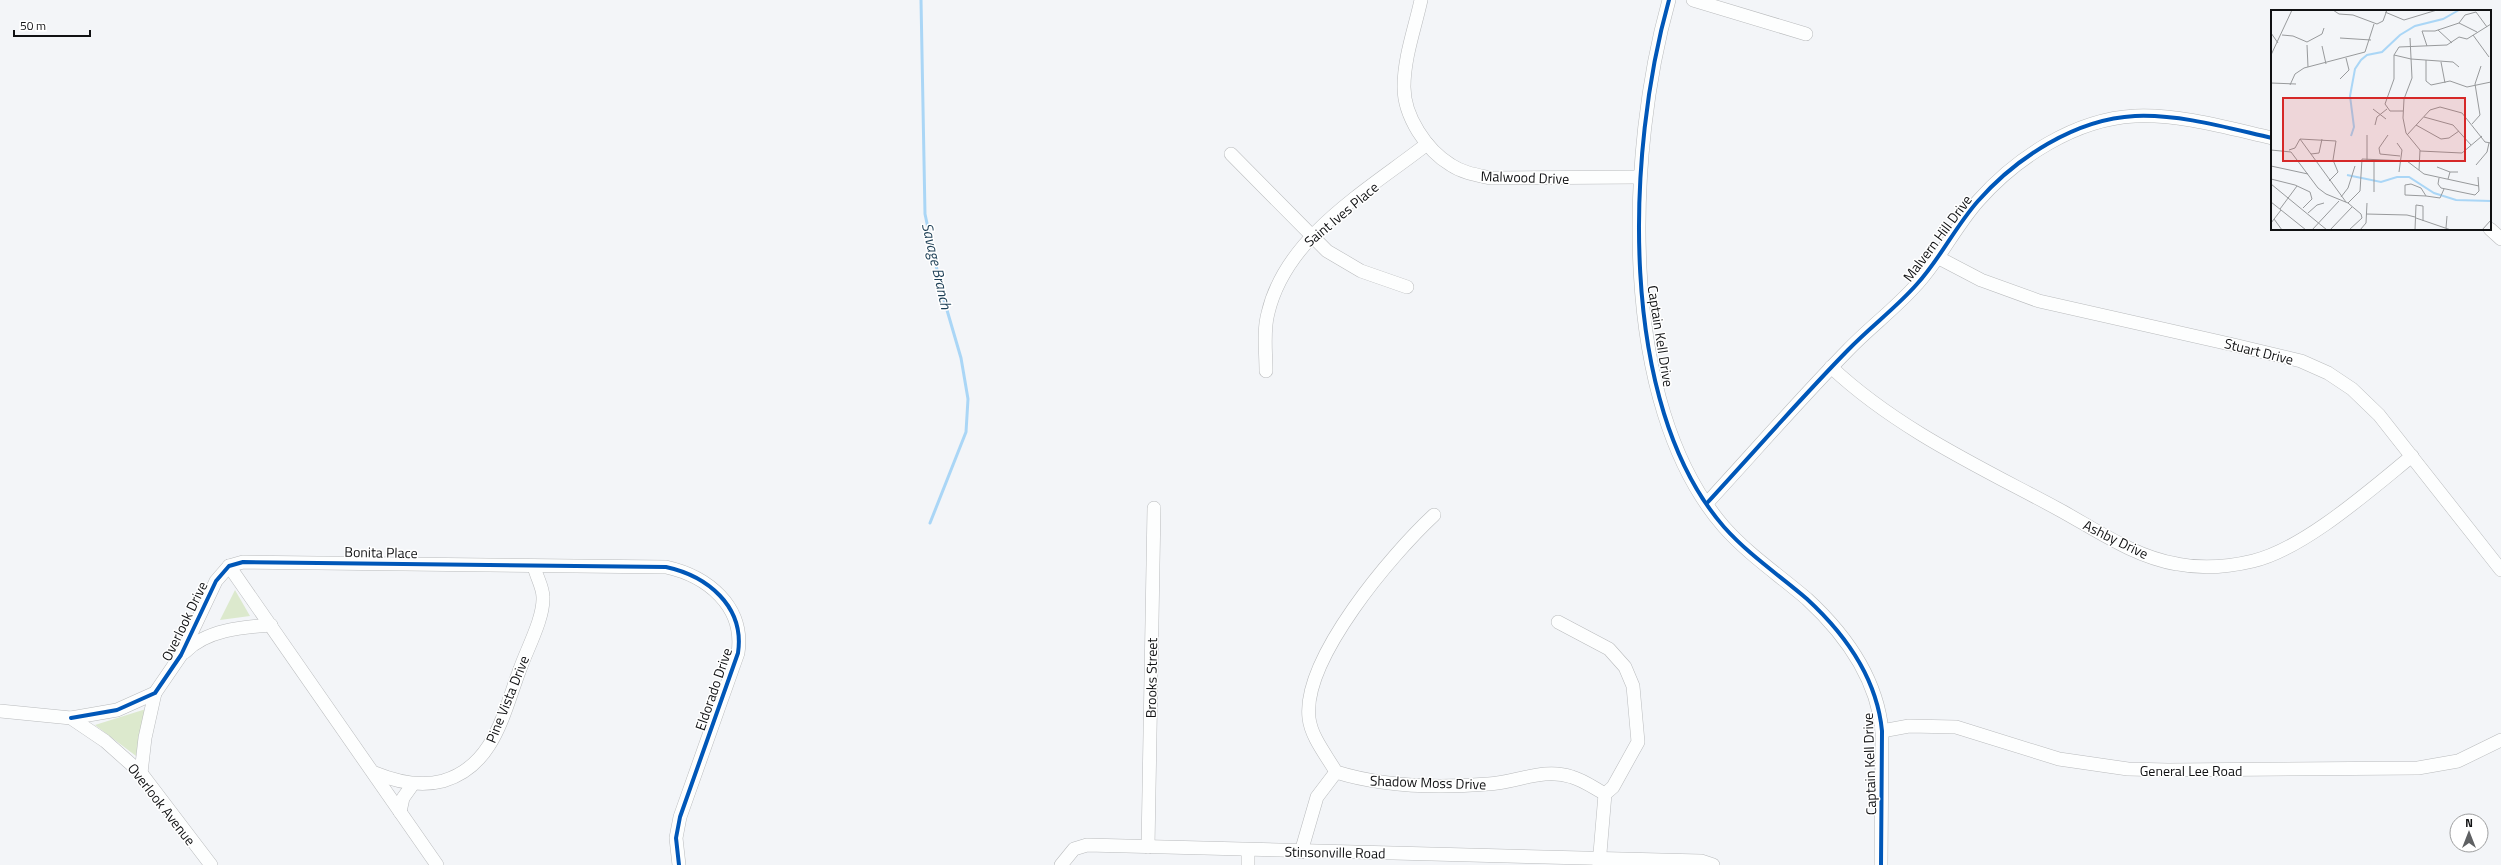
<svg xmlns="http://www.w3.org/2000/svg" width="2501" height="865" font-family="'Titillium Web',sans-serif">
  <rect width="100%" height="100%" fill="#f3f5f8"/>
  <g fill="#dce9cd">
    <polygon points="235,590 250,616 220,620"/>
    <polygon points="146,709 136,756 95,725"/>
  </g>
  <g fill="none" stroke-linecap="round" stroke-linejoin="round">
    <polyline stroke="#aad6f6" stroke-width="3" points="921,0 925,214 942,293 961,358 968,399 966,432 930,523"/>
    <g stroke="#b9bbbd" stroke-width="14">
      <g id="minor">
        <path d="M1421,0C1415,28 1404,57 1404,87C1404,116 1426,150 1451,165C1463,173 1477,175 1491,178L1640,177"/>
        <path d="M1669,0C1627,149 1616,403 1724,527C1749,555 1779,575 1807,599C1845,634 1877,679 1882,731L1881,865"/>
        <polyline points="1693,0 1806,34"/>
        <polyline points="1231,154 1327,251 1361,271 1407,287"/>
        <polyline points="2490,229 2501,239"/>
        <polyline points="1939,258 1981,280 2039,301 2234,345 2301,361 2328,373 2352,389 2379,415 2501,570"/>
        <path d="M1831,367C1897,429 1980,467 2058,509C2095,529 2134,557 2177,564C2202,569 2228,567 2253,561C2304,549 2370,490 2412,456"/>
        <path d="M1266,371C1266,352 1263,331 1268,313C1286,236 1368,190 1427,144"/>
        <path d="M1707,503C1754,452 1800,399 1848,350C1870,327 1896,308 1917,284C1940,259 1955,227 1978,201C2016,158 2075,119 2135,116C2180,114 2228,128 2272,138"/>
        <path d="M1434,515C1393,553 1302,659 1309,718C1311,737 1327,756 1336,772C1384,787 1438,788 1488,784C1516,783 1543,767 1572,777C1583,780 1594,788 1605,794"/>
        <polyline points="229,566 437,865"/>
        <polyline points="1558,622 1609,649 1625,667 1633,686 1638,742 1613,787 1605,794 1599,865"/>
        <path d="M185,652C206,630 242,627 271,625"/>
        <polyline points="0,711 71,718 105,741 141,773 211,865"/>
        <path d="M71,718L117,710L155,693L181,655L216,581L229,566L243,562L666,567C707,576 745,606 738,653L680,817L676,838L679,865"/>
        <polyline points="1882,731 1909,726 1956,727 2059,759 2128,769 2168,770 2418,768 2458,761 2501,740"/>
        <polyline points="141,773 145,738 155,693"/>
        <path d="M375,773C397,782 420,787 443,781C494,766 503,714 520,669C527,649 544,618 543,597C543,587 536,576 534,566"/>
        <polyline points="400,812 403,798 413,784"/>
        <polyline points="1148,847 1154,508"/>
        <polyline points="1301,852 1317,797 1336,772"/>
        <polyline points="1061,865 1074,849 1087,845 1701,861 1713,865"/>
        <polyline points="1248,865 1248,850"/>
      </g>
    </g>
    <use href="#minor" stroke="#fdfefe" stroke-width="13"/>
    <g stroke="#fff" stroke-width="6">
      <g id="cycleway">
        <path d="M1669,0C1627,149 1616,403 1724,527C1749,555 1779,575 1807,599C1845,634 1877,679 1882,731L1881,865"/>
        <path d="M1707,503C1754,452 1800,399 1848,350C1870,327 1896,308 1917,284C1940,259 1955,227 1978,201C2016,158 2075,119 2135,116C2180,114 2228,128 2272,138"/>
        <path d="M71,718L117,710L155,693L181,655L216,581L229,566L243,562L666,567C707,576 745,606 738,653L680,817L676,838L679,865"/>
      </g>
    </g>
    <use href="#cycleway" stroke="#0057b8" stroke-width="4"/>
  </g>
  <g text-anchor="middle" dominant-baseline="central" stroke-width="3" stroke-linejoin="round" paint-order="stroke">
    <g font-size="14" fill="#101113" stroke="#fff">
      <text transform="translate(1525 177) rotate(2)">Malwood Drive</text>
      <text transform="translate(1341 214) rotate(-40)">Saint Ives Place</text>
      <text transform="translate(1937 238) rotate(-53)">Malvern Hill Drive</text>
      <text transform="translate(1661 336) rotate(81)">Captain Kell Drive</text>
      <text transform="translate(2259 351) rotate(14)">Stuart Drive</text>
      <text transform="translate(2116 539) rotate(26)">Ashby Drive</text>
      <text transform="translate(381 552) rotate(1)">Bonita Place</text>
      <text transform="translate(184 621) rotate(-64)">Overlook Drive</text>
      <text transform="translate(1151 678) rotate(-89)">Brooks Street</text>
      <text transform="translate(713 689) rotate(-71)">Eldorado Drive</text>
      <text transform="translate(507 699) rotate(-68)">Pine Vista Drive</text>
      <text transform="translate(1869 764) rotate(-92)">Captain Kell Drive</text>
      <text x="2191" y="770">General Lee Road</text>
      <text transform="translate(1428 782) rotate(2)">Shadow Moss Drive</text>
      <text transform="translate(162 804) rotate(52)">Overlook Avenue</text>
      <text transform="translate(1335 852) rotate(1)">Stinsonville Road</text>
    </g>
    <g font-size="15" font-style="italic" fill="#1b3d54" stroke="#fff">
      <text transform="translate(937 266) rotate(77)">Savage Branch</text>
    </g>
  </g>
  <g transform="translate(2271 10)">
    <rect width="220" height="220" fill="#f3f5f8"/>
    <path fill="none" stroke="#aad6f6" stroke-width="2" d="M80,126L83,117L79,86L84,59L90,50L96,45L111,42L129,25L144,16L172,9L188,0M76,165L110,172L126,167H138L163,183L185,190L220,191"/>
    <path fill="none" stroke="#989a9c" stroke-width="1" d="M62,0L68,4L82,5L106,14L112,11L116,0M114,2L133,10L166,0M188,13L194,5L205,2L216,17M188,13L206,22M167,20L181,33M0,23L7,33M11,25L22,26L36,32L51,24L53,18M202,25L218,47M69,28L100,30M139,28L141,68L133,89L132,108L135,123L149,140L148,160M36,35L37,57M51,36L55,54M156,36L151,21H164L188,13M0,45L21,0M123,45L140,49L182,52L188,57M155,50V71L160,75L179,71L196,77L220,72M170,52L174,73M69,69L78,60L75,48M0,73L25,74M19,75L24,64L33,58L94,42L103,14M102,99L115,109M132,101H119L114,94L123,69V45L128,37L176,35L188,27L196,29L220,14M153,107L182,115L200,135M201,114L209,105L204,74L210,56M104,115L106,107L116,99M145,115L170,129L178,128L188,121M117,125L108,138L109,144L129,146M136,125L159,100L169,97L191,103L214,132L220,133M29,129L65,131L62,150L67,162L58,171M29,129L75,192M126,133L131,140L128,162M0,140L20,142L47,178L55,184L77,193L90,204L91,208L78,220M18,140L24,138L29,129M149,141L191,143L211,126M40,144L48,143L51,129M96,150V125M205,155L216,142L218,133M0,156L37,164M166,157L179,162M220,163V185M168,168L167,174L170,178L204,185L208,181L207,167M0,169L24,175L39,182L41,189L32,198M177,169L179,162H187M0,174L56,220M140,174L150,178L155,186L134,185V175ZM103,182V150M155,186L169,188L173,179M70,187L77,178L84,156M0,192L35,220M77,193L89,181L91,149L136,151L153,164L208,176M9,199L26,176M37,203L46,195L53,193M95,204L136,205L144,207M145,208L180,220M3,209L11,220M0,213L10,200M175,218L176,206M41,220L68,191M59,220L81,197M89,220L95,213L96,193M144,220L145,195L152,196V211M211,220L220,210"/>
    <path fill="#d62828" fill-opacity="0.15" stroke="#d62828" stroke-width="2" d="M12,88H194V151H12Z"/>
    <rect width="220" height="220" fill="none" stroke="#101113" stroke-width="2"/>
  </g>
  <g transform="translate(2469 833)"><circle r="19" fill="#ffffff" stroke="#9fa0a1"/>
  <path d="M0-3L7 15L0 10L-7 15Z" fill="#5f6163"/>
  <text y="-6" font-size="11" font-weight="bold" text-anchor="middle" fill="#101113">N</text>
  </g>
  <path d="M14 30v6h76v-6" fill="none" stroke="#101113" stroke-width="2"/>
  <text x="20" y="30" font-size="12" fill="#101113" stroke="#ffffff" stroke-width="3" paint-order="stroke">50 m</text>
</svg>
